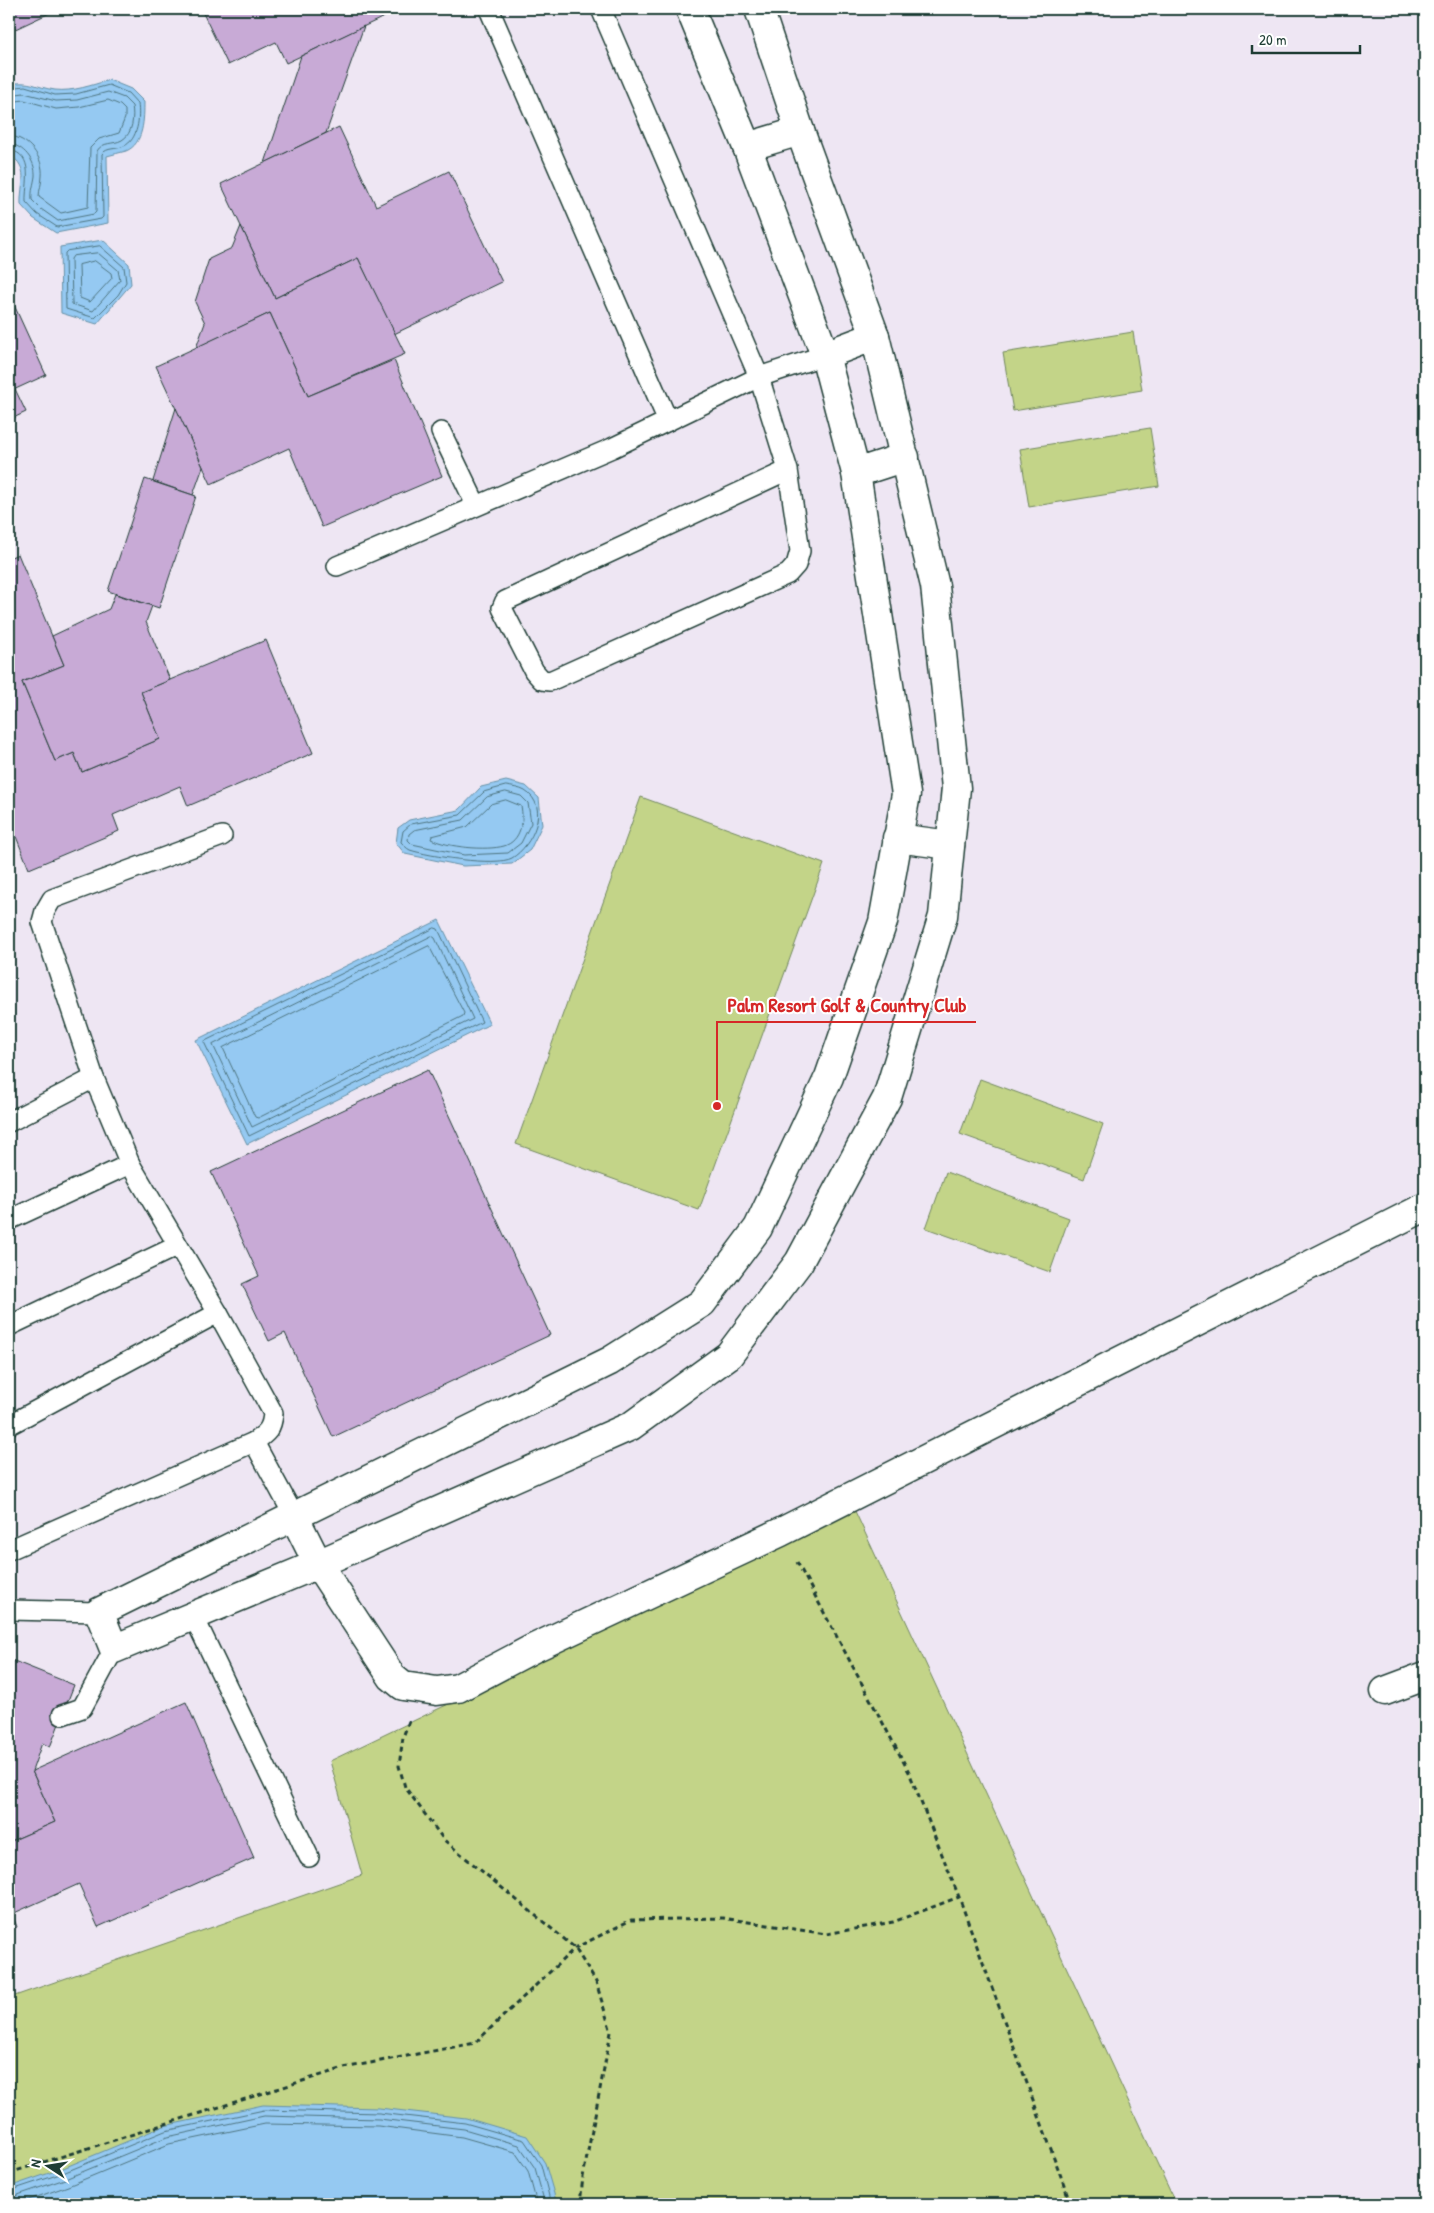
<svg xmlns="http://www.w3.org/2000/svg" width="1434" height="2213" font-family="'Patrick Hand',sans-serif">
  <rect width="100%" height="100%" fill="#fff"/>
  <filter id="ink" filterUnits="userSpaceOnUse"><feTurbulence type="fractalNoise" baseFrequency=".02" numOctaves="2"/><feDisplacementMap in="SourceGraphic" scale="10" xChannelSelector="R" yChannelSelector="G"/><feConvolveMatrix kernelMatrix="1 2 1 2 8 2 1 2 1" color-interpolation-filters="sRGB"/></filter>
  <g filter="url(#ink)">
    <rect fill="#eee6f3" x="9" y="9" width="1416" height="2195"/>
    <g fill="#c3d488" stroke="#71885e">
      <polygon points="1133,332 1142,390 1013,411 1003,353"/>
      <polygon points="1150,428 1159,486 1029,507 1020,449"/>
      <polygon points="641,797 824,864 699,1210 516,1144"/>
      <polygon points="980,1079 1103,1124 1084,1179 960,1134"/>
      <polygon points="946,1172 1069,1218 1050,1272 926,1228"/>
      <polygon points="854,1509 1176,2204 9,2204 9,1998 362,1875 330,1761"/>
    </g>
    <g fill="#95c9f2" stroke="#6691a6">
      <path d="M109,80L131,89L144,102C144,118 144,144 126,151C120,153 113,154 107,156L108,223L56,233L33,218L21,205C20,182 31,169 9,154V84C32,80 34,87 55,90C73,92 92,85 109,80Z"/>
      <polygon points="103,240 129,264 131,284 97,324 61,313 60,247"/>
      <polygon points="506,781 526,786 539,798 542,825 530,850 512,864 463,866 405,854 396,843 398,828 409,820 459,810 481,787"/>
      <polygon points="439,920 490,1024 247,1144 196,1040"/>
      <polygon points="263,2105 379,2108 466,2118 527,2136 545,2163 557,2204 9,2204 9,2187 61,2169 164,2126"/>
    </g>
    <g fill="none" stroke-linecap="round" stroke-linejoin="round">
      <g stroke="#4e7580" stroke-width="1">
        <path d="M9,88L25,86L55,95L76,94L109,85L128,93L138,104C140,117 138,140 124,146C116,150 107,147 102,154L103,217L101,219L57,227L37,214L26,202C25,185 36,154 9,150"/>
        <path d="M9,95L24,93L56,101L77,100L108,92L124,98L132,106C134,116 133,134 122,140C113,145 103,141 97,151L96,212L94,214L58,221L41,209L32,200C31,191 34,184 35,176C36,161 23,145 9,144"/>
        <path d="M9,102L24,100L56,109L79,107L108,100L120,105L125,110V118L119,133L99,139L90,148L88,207L61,213L39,197C39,190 42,183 42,176C44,158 28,137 9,136"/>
        <polygon points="100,246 124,267 126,282 118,295 95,318 66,309 65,253 67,251"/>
        <polygon points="98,253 118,270 120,280 93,311 72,304 71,259 73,256"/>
        <polygon points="95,261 111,273 112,278 90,302 80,298 79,265"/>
        <path d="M506,786C512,787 520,788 525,791C551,807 532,846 512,858C496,867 428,856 410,850C406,848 404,845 401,842L403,831L411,824L460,815L484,792Z"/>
        <polygon points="506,792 521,796 528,803 531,823 521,843 508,853 464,855 412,844 408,840 409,834 414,830 463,820 487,797"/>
        <path d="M506,800L521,806C524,820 521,841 504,846C486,851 447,847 431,839L432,836L467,827L491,804Z"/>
        <polygon points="435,928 438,929 482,1022 249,1136 204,1042"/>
        <polygon points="432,936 435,938 473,1019 252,1127 213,1045"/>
        <polygon points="429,946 464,1013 463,1016 258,1118 255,1117 223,1048"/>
        <polyline points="9,2191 63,2173 165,2131 264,2110 379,2113 465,2123 524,2140 541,2165 551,2204"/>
        <polyline points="9,2198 65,2179 167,2137 264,2116 379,2119 464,2129 519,2145 535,2168 545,2204"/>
        <polyline points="17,2204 68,2186 169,2144 265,2124 378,2126 462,2137 515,2152 528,2171 537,2204"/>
      </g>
    </g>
    <g fill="#c8aad6" stroke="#1f3d34">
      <polygon points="9,9 58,9 9,32"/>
      <polygon points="201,9 401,9 286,63 276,42 228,65"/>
      <polygon points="364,26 326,133 265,163 301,56"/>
      <polygon points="339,127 376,206 449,171 502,282 394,334 358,258 275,298 221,184"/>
      <polygon points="241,226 275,298 358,258 405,354 308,396 270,313 196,348 205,323 195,302 209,259 232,248"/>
      <polygon points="9,294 46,375 9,392"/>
      <polygon points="270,313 308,396 394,360 442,476 322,527 289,448 211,484 156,366"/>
      <polygon points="15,389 26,412 9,420 9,392"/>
      <polygon points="176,408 203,467 193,495 153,481"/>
      <polygon points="145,479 196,496 159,608 108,591"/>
      <polygon points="18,554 64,665 22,682 55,761 74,753 82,772 160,739 141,692 266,640 313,753 188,806 180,786 113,815 119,831 29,869 9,819 9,558"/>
      <polygon points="115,594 152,606 146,622 170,680 141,692 160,739 82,772 74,753 55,761 22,682 64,665 52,636 109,609"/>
      <polygon points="428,1070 550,1335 333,1437 285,1333 269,1341 242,1284 259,1276 211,1172"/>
      <polygon points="9,1659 74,1685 50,1747 42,1743 32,1771 55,1822 9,1842"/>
      <polygon points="186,1702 254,1858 98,1927 79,1884 12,1914 17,1927 9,1931 9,1842 55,1822 32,1771"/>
    </g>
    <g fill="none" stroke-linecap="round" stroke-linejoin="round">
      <g stroke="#1f3d34" stroke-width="22">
        <g id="lane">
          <polyline points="489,9 668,421"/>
          <polyline points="601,9 759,377 788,470 800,551 796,565 788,574 550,681 542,680 534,671 505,614 502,608 505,601 788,470"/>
          <polyline points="441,432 476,505"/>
          <polyline points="337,566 612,448 759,377 825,355"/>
          <polyline points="9,1122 94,1078"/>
          <polyline points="9,1220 130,1164"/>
          <polyline points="9,1326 177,1246"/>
          <polyline points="9,1425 218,1313"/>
          <polyline points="254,1442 294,1516"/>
          <path d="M9,1550L254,1442C267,1433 272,1429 273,1413L218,1313L130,1164L94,1078L42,922L45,911L52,899L222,836"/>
          <polyline points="9,1610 99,1612"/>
          <polyline points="193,1615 309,1857"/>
          <polyline points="62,1715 82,1708 114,1649"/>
        </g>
      </g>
      <g stroke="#1f3d34" stroke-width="31">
        <g id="street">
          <polyline points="690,9 747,147 825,355 856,473 906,794 883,922 829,1077 758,1228 702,1303 610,1361 99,1612 114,1649 318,1564 631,1426 729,1355 799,1262 887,1098 943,916 956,788 935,586 875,336 800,131 759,9"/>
          <polyline points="747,147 800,131"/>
          <polyline points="825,355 875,336"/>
          <polyline points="856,473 905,457"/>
          <polyline points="897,838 950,845"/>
          <polyline points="294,1516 318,1564 392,1677 403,1686 437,1691 458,1688 532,1649 781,1532 1425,1207"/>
          <polyline points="1385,1691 1425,1676"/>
        </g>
      </g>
      <g stroke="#1f3d34" stroke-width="3" stroke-dasharray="5 4" stroke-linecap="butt">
        <polyline points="797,1562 909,1772 959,1897 1071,2204"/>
        <polyline points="409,1721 403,1737 399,1766 405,1787 444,1840 575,1948 596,1982 611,2032 583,2177 580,2204"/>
        <polyline points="9,2173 344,2068 475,2043 575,1948 631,1920 723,1918 826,1934 893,1922 959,1897"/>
      </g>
      <use href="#lane" stroke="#fff" stroke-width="19"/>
      <use href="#street" stroke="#fff" stroke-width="28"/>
    </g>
  </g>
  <path fill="none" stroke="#d62828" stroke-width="2" d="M717 1106L717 1022H976"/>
  <circle fill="#d62828" stroke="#fff" stroke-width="2" cx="717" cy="1106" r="5"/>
  <g font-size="20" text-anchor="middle" font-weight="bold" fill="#d62828" stroke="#fff" stroke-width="4" stroke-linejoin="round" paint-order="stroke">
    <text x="847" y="1012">Palm Resort Golf &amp; Country Club</text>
  </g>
  <rect width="1434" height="2213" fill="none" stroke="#fff" stroke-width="30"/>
  <rect x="15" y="15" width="1404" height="2183" fill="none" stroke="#1f3d34" stroke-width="2" filter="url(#ink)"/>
  <g transform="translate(48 2166) rotate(282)" stroke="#ffffff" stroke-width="4" paint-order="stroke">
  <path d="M0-4L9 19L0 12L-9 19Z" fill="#1f3d34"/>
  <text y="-8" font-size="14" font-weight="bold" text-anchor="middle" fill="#1f3d34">N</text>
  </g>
  <path d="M1252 45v8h108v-8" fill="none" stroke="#1f3d34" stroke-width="2.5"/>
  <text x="1259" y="45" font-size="15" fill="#1f3d34" stroke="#ffffff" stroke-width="4" paint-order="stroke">20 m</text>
</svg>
